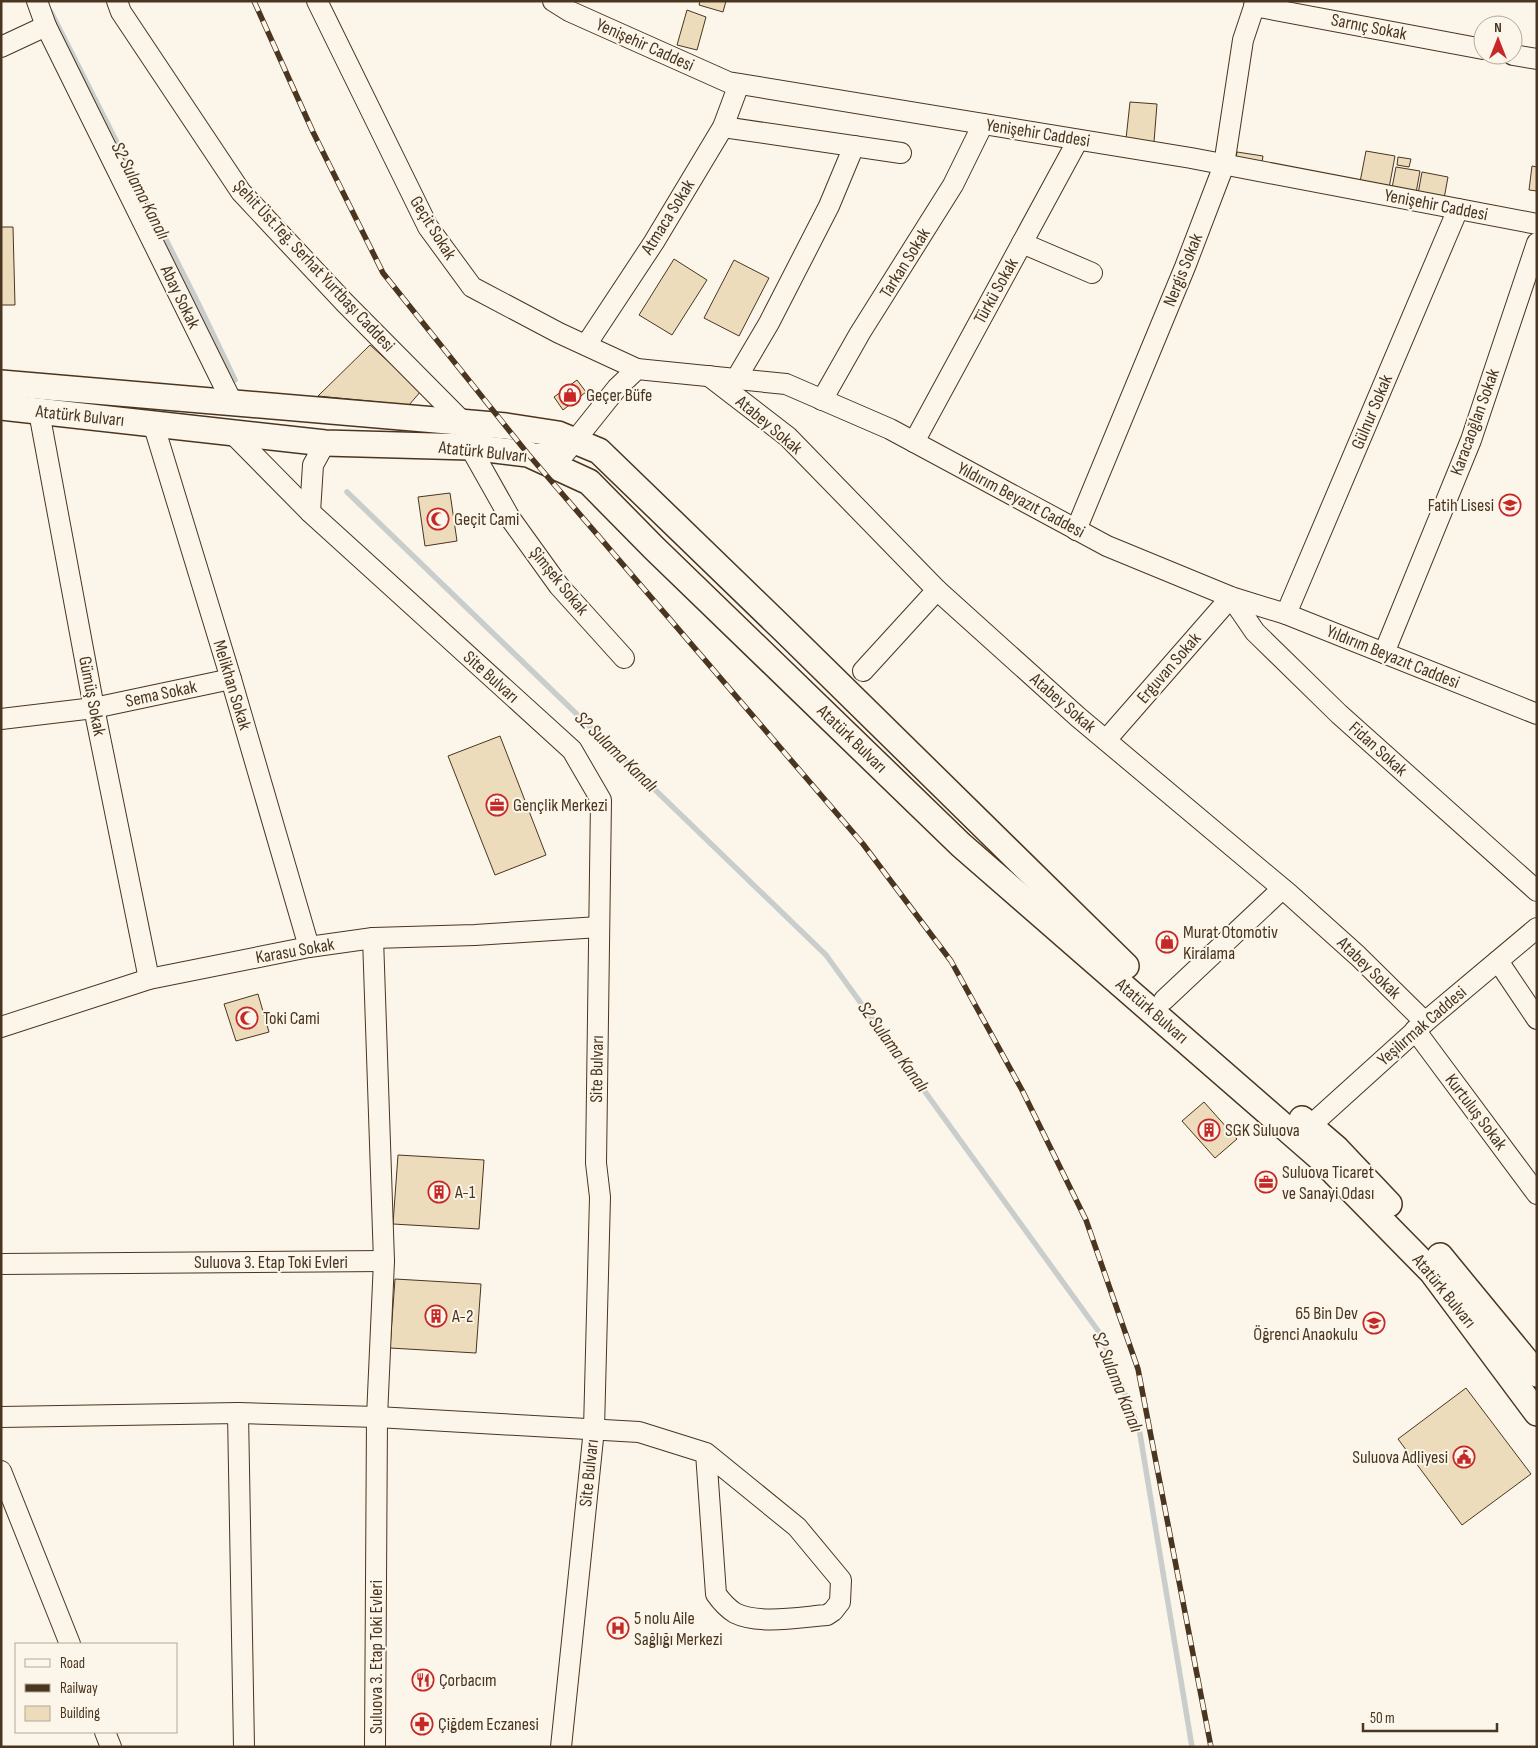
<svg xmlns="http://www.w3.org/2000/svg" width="1538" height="1748" font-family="'Sofia Sans Condensed',sans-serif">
  <rect width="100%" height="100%" fill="#fbf6e9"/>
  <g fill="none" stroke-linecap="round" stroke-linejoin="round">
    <g stroke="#c9cecd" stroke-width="5.5">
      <polyline points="51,12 200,307 235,380"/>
      <polyline points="347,492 826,955 1099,1332 1139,1428 1192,1747"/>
    </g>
  </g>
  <g fill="#ecdcbc" stroke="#4a3520">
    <polygon points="700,1 726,1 723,12 699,5"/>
    <polygon points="687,10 706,17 697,50 677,45"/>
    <polygon points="1130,102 1157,104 1154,142 1126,139"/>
    <polygon points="1366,151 1395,156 1389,188 1360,182"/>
    <polygon points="1237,152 1263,156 1261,169 1235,164"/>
    <polygon points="1398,157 1411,159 1409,167 1397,165"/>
    <polygon points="1532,166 1537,167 1537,191 1529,190"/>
    <polygon points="1396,167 1420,171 1416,193 1392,188"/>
    <polygon points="1422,172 1448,177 1443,204 1418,194"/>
    <polygon points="1,227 13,227 15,305 1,305"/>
    <polygon points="674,259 707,280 672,335 639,315"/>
    <polygon points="734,260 769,278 739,336 704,318"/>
    <polygon points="370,345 421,391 409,405 318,396"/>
    <polygon points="577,380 586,392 563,410 554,397"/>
    <polygon points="450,493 457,541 425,546 418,497"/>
    <polygon points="500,736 546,855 495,875 448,756"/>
    <polygon points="258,994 269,1032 236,1041 224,1004"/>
    <polygon points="1204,1102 1237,1139 1215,1158 1182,1121"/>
    <polygon points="398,1155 484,1160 479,1229 393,1224"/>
    <polygon points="395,1279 481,1284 476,1353 390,1348"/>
    <polygon points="1466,1388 1531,1474 1462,1525 1398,1439"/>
  </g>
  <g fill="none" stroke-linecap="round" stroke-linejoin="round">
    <g stroke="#4a3520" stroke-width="22">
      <g id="minor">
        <polyline points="37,1 46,26 232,402"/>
        <polyline points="117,1 121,12 241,192 345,303 463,422 470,447 510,518 559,586 624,658"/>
        <polyline points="317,1 428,227 472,287 559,333 637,369"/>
        <polyline points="553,1 569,11 728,82 1191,158 1537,224"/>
        <polyline points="1254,6 1483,49"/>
        <polyline points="1,47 46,26"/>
        <polyline points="1513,55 1537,59"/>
        <polyline points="723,127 901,153"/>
        <polyline points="1022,243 1092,273"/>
        <polyline points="586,345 654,242 723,127 739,84"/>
        <polyline points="709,376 788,437 937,590 1078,717 1289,894 1358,956 1425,1022"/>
        <polyline points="736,379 769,323 829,206 854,146"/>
        <polyline points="822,400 860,333 953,185 983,124"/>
        <polyline points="39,412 94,708 149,979"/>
        <polyline points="153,423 231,679 309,947"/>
        <polyline points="232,433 310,512 572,750 601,800 596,1163 600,1197 594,1429 561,1747"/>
        <polyline points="914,442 1078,140"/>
        <polyline points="529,454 565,453 617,388 637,369 786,384 890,429 1107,546 1231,597 1286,614 1537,714"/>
        <polyline points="310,512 313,465 325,443"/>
        <polyline points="1076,530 1185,267 1224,165 1243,40 1256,1"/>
        <polyline points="1286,614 1458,209"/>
        <polyline points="1384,653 1471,440 1537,243"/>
        <polyline points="863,671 937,590"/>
        <polyline points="1,719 94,708 231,679"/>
        <polyline points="1106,740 1231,597 1255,632 1339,714 1537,891"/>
        <polyline points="373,938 384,1261 377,1417 375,1747"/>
        <polyline points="1498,961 1537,1019"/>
        <polyline points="1164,1000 1282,889"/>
        <polyline points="1,1027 149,979 309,947 373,938 475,935 599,927"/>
        <polyline points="1415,1030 1537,1194"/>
        <polyline points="1310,1126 1425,1022 1537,928"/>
        <polyline points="1,1264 384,1261"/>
        <polyline points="238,1413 244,1747"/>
        <path d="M1,1417L238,1413L377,1417L639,1432L706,1453L797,1527L841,1580L840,1602L833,1611L827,1615C801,1617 759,1625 735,1613C727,1608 721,1601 716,1594L706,1453"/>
        <polyline points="1,1471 70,1644"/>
        <polyline points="105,1732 111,1747"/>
      </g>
    </g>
    <g stroke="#4a3520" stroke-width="28">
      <g id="major">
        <polyline points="1,383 506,426 558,434 599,451 785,631 1126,966"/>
        <polyline points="1,407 325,443 470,447 528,454 589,482 654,548 961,845 1319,1157 1432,1272 1537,1413"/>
        <polyline points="1302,1119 1337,1149 1389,1204"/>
        <polyline points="1440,1256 1537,1374"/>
      </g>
    </g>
    <use href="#minor" stroke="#fbf6e9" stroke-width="20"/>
    <use href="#major" stroke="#fbf6e9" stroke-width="25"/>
    <g stroke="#4a3520" stroke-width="5.5">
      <polyline id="rail" points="254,1 313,132 383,273 528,454 863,844 951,961 1022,1090 1086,1220 1138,1369 1211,1747"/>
    </g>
    <use href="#rail" stroke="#fbf6e9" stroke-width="4" stroke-dasharray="11" stroke-linecap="butt"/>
  </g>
  <defs>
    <g id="shop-ring" transform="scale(1.125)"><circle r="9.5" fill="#fbf6e9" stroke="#c62828" stroke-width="1.5"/><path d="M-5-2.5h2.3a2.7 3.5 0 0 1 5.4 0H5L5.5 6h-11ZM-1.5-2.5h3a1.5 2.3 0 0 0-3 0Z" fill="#c62828"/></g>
    <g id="school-ring" transform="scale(1.125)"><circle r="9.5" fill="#fbf6e9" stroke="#c62828" stroke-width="1.5"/><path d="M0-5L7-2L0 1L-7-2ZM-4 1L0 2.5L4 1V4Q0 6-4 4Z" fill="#c62828"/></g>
    <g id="mosque-ring" transform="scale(1.125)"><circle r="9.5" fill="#fbf6e9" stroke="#c62828" stroke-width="1.5"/><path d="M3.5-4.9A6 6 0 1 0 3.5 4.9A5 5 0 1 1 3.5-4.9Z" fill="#c62828"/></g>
    <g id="office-ring" transform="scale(1.125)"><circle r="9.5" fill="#fbf6e9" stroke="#c62828" stroke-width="1.5"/><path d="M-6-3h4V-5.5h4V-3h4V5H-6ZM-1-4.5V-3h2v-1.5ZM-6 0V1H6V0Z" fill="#c62828"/></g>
    <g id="building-ring" transform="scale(1.125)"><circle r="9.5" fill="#fbf6e9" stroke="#c62828" stroke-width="1.5"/><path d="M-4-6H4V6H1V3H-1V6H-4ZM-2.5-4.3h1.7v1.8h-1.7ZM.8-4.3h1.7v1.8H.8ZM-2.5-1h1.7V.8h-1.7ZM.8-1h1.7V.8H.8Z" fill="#c62828"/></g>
    <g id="civic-ring" transform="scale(1.125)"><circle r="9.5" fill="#fbf6e9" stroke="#c62828" stroke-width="1.5"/><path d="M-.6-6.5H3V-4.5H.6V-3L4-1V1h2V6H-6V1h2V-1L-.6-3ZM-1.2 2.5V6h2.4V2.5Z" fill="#c62828"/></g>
    <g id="hospital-ring" transform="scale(1.125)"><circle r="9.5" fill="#fbf6e9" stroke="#c62828" stroke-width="1.5"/><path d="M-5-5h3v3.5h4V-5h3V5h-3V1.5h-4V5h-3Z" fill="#c62828"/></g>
    <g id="restaurant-ring" transform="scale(1.125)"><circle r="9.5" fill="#fbf6e9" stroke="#c62828" stroke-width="1.5"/><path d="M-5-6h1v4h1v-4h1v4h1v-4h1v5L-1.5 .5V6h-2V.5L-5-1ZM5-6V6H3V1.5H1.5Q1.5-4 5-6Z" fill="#c62828"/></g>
    <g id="pharmacy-ring" transform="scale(1.125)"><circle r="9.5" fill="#fbf6e9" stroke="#c62828" stroke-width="1.5"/><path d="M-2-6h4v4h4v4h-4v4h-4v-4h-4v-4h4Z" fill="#c62828"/></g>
  </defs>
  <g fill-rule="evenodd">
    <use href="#shop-ring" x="570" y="395"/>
    <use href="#school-ring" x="1510" y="505"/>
    <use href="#mosque-ring" x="438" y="519"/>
    <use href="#office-ring" x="497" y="805"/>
    <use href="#shop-ring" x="1167" y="942"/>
    <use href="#mosque-ring" x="247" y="1018"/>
    <use href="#building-ring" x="1209" y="1130"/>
    <use href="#office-ring" x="1266" y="1182"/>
    <use href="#building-ring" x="439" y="1192"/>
    <use href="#building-ring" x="436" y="1316"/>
    <use href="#school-ring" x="1374" y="1323"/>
    <use href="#civic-ring" x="1464" y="1457"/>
    <use href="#hospital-ring" x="618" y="1628"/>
    <use href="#restaurant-ring" x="423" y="1680"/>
    <use href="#pharmacy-ring" x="422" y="1724"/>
  </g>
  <g text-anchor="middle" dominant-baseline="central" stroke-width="4" stroke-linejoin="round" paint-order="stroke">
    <g font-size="18" fill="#4a3520" stroke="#fbf6e9">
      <text transform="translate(1369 27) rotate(11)">Sarnıç Sokak</text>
      <text transform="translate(645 45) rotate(24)">Yenişehir Caddesi</text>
      <text transform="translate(1038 133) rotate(9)">Yenişehir Caddesi</text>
      <text transform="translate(1436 205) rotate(11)">Yenişehir Caddesi</text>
      <text transform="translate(668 217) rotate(-58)">Atmaca Sokak</text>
      <text transform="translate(433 228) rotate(58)">Geçit Sokak</text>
      <text transform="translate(905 263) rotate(-58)">Tarkan Sokak</text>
      <text transform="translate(314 266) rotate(47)">Şehit Üst.Teğ. Serhat Yurtbaşı Caddesi</text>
      <text transform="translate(1183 270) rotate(-68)">Nergis Sokak</text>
      <text transform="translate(996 291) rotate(-61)">Türkü Sokak</text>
      <text transform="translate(180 297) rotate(64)">Abay Sokak</text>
      <text transform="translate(1372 412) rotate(-67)">Gülnur Sokak</text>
      <text transform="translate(80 416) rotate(6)">Atatürk Bulvarı</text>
      <text transform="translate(1475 422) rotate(-70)">Karacaoğlan Sokak</text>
      <text transform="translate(769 425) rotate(40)">Atabey Sokak</text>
      <text transform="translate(483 452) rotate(6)">Atatürk Bulvarı</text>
      <text transform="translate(1021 500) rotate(28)">Yıldırım Beyazıt Caddesi</text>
      <text transform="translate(559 581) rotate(51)">Şimşek Sokak</text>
      <text transform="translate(1393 657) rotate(22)">Yıldırım Beyazıt Caddesi</text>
      <text transform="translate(1169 668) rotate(-49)">Erguvan Sokak</text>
      <text transform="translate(491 677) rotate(42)">Site Bulvarı</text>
      <text transform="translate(232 685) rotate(73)">Melikhan Sokak</text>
      <text transform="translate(161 694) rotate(-12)">Sema Sokak</text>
      <text transform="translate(92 696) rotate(79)">Gümüş Sokak</text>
      <text transform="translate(1063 703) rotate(41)">Atabey Sokak</text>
      <text transform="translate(852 739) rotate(44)">Atatürk Bulvarı</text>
      <text transform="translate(1378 749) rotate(42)">Fidan Sokak</text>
      <text transform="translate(295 951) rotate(-10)">Karasu Sokak</text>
      <text transform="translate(1369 968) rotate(44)">Atabey Sokak</text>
      <text transform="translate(1152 1011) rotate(41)">Atatürk Bulvarı</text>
      <text transform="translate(1422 1026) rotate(-41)">Yeşilırmak Caddesi</text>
      <text transform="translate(597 1069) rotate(-89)">Site Bulvarı</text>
      <text transform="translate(1476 1112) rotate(53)">Kurtuluş Sokak</text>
      <text x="271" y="1262">Suluova 3. Etap Toki Evleri</text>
      <text transform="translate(1444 1291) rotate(51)">Atatürk Bulvarı</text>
      <text transform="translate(589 1473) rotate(-84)">Site Bulvarı</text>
      <text transform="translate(376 1657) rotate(-90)">Suluova 3. Etap Toki Evleri</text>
    </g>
    <g font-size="18" fill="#4a3520" stroke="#fbf6e9" text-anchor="start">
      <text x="586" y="395">Geçer Büfe</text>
      <text x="1494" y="505" text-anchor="end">Fatih Lisesi</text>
      <text x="454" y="519">Geçit Cami</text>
      <text x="513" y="805">Gençlik Merkezi</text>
      <text x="1183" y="932">Murat Otomotiv<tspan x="1183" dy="21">Kiralama</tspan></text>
      <text x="263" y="1018">Toki Cami</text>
      <text x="1225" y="1130">SGK Suluova</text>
      <text x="1282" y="1172">Suluova Ticaret<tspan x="1282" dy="21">ve Sanayi Odası</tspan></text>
      <text x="455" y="1192">A-1</text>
      <text x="1358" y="1313" text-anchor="end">65 Bin Dev<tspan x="1358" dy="21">Öğrenci Anaokulu</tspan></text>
      <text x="452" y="1316">A-2</text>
      <text x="1448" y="1457" text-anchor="end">Suluova Adliyesi</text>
      <text x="634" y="1618">5 nolu Aile<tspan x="634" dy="21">Sağlığı Merkezi</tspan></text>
      <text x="439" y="1680">Çorbacım</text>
      <text x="438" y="1724">Çiğdem Eczanesi</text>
    </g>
    <g font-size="19" font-style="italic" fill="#4a3520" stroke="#fbf6e9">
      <text transform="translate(140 191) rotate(63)">S2 Sulama Kanalı</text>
      <text transform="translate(616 752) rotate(44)">S2 Sulama Kanalı</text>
      <text transform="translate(893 1047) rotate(54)">S2 Sulama Kanalı</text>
      <text transform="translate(1117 1382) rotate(68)">S2 Sulama Kanalı</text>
    </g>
  </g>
  <rect width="1538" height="1748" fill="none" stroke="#4a3520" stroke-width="5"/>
  <rect x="15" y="1643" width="162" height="90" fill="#fbf6e9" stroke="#b4a999"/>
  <rect x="25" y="1659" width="25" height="8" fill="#fbf6e9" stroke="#b4a999"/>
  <text x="60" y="1668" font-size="15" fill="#4a3520">Road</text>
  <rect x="25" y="1684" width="25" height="8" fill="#4a3520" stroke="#b4a999"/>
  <text x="60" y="1693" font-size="15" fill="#4a3520">Railway</text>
  <rect x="25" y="1706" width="25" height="15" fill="#ecdcbc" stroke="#b4a999"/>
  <text x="60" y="1718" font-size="15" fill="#4a3520">Building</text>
  <g transform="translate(1498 40)"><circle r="24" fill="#fbf6e9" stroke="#b4a999"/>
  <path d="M0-4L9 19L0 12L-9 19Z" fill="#c62828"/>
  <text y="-8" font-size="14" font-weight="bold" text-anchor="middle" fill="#4a3520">N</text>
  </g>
  <path d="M1363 1723v8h134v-8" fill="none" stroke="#4a3520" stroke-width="2.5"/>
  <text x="1370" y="1723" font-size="15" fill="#4a3520" stroke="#fbf6e9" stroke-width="4" paint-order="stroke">50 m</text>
</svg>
